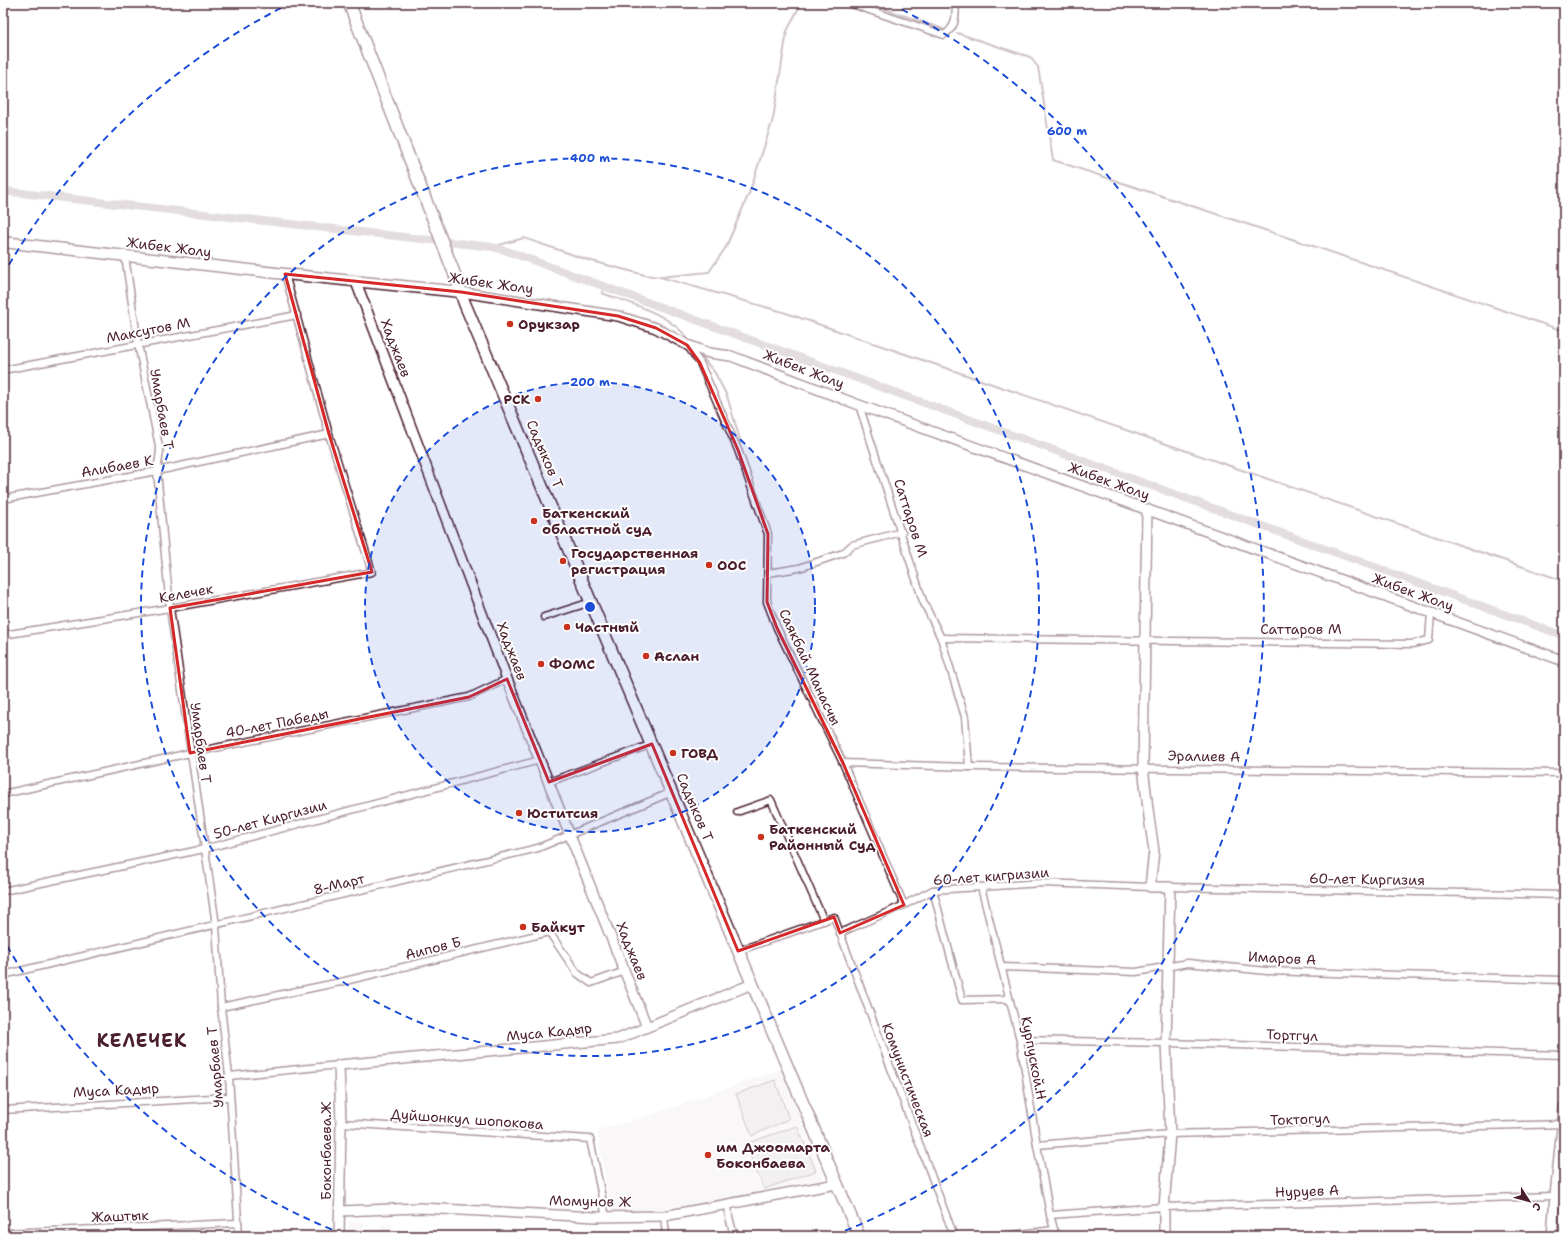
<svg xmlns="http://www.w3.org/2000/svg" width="1567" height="1239" font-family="'Shantell Sans',sans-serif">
  <rect width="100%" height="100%" fill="#fff"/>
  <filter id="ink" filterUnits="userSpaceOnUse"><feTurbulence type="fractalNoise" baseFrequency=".025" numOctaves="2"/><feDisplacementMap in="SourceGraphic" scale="8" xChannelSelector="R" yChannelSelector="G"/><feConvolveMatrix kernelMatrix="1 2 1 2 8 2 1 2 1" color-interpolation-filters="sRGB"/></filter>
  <g filter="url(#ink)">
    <g fill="#f2eeef">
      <polygon points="781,1069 824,1179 666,1211 611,1212 597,1130 648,1116"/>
      <polygon points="349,1221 364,1222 363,1236 348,1236"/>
      <polygon points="381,1223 393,1224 393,1236 380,1236"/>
    </g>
    <g fill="#e5dee0" stroke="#987e86">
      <polygon points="775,1080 789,1119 752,1136 736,1094"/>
      <polygon points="797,1126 816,1171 764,1189 745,1144"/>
    </g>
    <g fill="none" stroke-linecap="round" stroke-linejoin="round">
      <g stroke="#91787e" stroke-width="2">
        <polyline points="868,3 943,29"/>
        <polyline points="957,33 1030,57 1038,67 1053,160 1322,249 1564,331"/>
        <polyline points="492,247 524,238 588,260 645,275 660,277 709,272 726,247 750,191 773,119 787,31 800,5"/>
        <polyline points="660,277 783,312 1564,581"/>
        <path d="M605,287L602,293C632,304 669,313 689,340"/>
        <polyline points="702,357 715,373 727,396 741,443"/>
      </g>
      <polyline stroke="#c1b3b6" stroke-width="8" points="3,191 492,247 507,251 1564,636"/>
      <g stroke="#4a1f2b" stroke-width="9">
        <g id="street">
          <path d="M848,3L944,35C957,26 955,18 956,3"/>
          <polyline points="125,256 138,344 160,451 157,471 170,608 216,925 221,1007 229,1076 239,1236"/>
          <polyline points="687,345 700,363 738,450 768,534 767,602 777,628 843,763 904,905"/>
          <polyline points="3,370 297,315"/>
          <polyline points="859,405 923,601 941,638 965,717 969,767"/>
          <polyline points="3,499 157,471 329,434"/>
          <polyline points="768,573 799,568 843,553 852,545 902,532"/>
          <polyline points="544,617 591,602"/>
          <polyline points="3,635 170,608 372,572 329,434 285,274"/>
          <polyline points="941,638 1412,644 1429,640 1431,613"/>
          <polyline points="843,763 969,767 1564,773"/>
          <polyline points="549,782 652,744"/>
          <polyline points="3,794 190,753 469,697 507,679"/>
          <polyline points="737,812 771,800 824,921"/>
          <polyline points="981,887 1020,1040 1037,1145 1050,1215 1056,1236"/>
          <polyline points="1170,887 1564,895"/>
          <polyline points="933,890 962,1000 1009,999"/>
          <polyline points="3,891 204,849 540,760"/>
          <polyline points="840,933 954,1236"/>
          <polyline points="738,951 834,917 840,933 904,905 933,890 1042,883 1150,887"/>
          <polyline points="1001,967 1136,972 1188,963 1267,971 1564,980"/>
          <polyline points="3,975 538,848 672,792"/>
          <polyline points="221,1007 345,981 549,932 577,973 591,983 625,971"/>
          <polyline points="1020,1040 1166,1043 1564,1055"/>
          <polyline points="229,1076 339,1065"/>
          <polyline points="3,1110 230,1097"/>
          <polyline points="341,1123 590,1139 606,1217"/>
          <polyline points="1037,1145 1170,1134 1564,1124"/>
          <polyline points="728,1204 729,1217 734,1236"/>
          <polyline points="1050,1215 1164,1207 1555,1196 1564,1196"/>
          <polyline points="664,1216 666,1236"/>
          <polyline points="3,1233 238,1223"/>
          <polyline points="1002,1236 1054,1230"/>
        </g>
      </g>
      <g stroke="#4a1f2b" stroke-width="12">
        <g id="secondary">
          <polyline points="356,282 507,679 647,1027"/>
          <polyline points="461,292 618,316 656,328 687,345 709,353 731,356 859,405 1564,661"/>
          <polyline points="1147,509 1143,767 1149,817 1154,851 1150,887 1170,887 1166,1043 1170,1134 1164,1207 1164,1236"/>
          <polyline points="340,1211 420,1208 596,1217 664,1216 836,1184"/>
          <polyline points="339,1236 341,1123 339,1065 618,1039 752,984"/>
          <polyline points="1552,1236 1555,1196 1564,1107"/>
        </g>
      </g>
      <g stroke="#4a1f2b" stroke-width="13">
        <polyline id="primary" points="3,242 285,274 461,292"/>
      </g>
      <g stroke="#4a1f2b" stroke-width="14">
        <polyline id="highway" points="349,3 458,283 464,302 859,1236"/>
      </g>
      <use href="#street" stroke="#fff" stroke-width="6"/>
      <use href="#secondary" stroke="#fff" stroke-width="9"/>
      <use href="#primary" stroke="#fff" stroke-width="10"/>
      <use href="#highway" stroke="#fff" stroke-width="11"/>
    </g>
  </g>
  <path d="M0 0H1567V1239H0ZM285,274L461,292L618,316L656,328L687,345L700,363L738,450L768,534L767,602L777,628L843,763L904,905L840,933L834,917L738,951L652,744L549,782L507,679L469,697L190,753L170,608L372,572L329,434Z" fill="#fff" fill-opacity=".55" fill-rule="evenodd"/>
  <path fill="none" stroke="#d62828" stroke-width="3" stroke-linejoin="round" d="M285,274L461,292L618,316L656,328L687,345L700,363L738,450L768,534L767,602L777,628L843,763L904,905L840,933L834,917L738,951L652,744L549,782L507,679L469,697L190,753L170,608L372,572L329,434Z"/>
  <circle cx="590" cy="607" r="225" fill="#1d4ed8" fill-opacity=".12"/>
  <g fill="none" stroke="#1d4ed8" stroke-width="2" stroke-dasharray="7 5">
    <circle cx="590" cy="607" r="225"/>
    <circle cx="590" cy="607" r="449"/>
    <path d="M343 1234A674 674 0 0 1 3 939M3 275A674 674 0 0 1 289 4M891 4A674 674 0 0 1 837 1234"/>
  </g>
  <g fill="#c8321e" stroke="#fff" stroke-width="1.5">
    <circle cx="510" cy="324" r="4"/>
    <circle cx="538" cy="399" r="4"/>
    <circle cx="534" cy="521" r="4"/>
    <circle cx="563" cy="561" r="4"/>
    <circle cx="709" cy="565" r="4"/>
    <circle cx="567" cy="627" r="4"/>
    <circle cx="646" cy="656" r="4"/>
    <circle cx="541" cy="664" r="4"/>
    <circle cx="673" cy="753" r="4"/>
    <circle cx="519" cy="813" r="4"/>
    <circle cx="761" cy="837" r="4"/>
    <circle cx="523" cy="927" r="4"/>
    <circle cx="708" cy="1155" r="4"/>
  </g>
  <g text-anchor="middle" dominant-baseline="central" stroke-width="4" stroke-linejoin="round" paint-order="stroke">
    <g font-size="14" fill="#4a1f2b" stroke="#fff">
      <text transform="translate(169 247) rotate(7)">Жибек Жолу</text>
      <text transform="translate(491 283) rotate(8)">Жибек Жолу</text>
      <text transform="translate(148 330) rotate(-11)">Максутов М</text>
      <text transform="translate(396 348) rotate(69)">Хаджаев</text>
      <text transform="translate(804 369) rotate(21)">Жибек Жолу</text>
      <text transform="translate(162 409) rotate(80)">Умарбаев Т</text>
      <text transform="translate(545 454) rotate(67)">Садыков Т</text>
      <text transform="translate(117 466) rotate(-10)">Алибаев К</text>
      <text transform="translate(1109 481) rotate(20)">Жибек Жолу</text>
      <text transform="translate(911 518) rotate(72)">Саттаров М</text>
      <text transform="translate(1413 592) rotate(20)">Жибек Жолу</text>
      <text transform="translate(186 593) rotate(-10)">Келечек</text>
      <text x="1301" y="629">Саттаров М</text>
      <text transform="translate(512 651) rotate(69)">Хаджаев</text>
      <text transform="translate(810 667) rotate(65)">Саякбай Манасчы</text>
      <text transform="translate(277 723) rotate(-11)">40-лет Пабеды</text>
      <text transform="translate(201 743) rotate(82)">Умарбаев Т</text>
      <text transform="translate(1204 756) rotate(1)">Эралиев А</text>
      <text transform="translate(695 807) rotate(67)">Садыков Т</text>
      <text transform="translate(270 819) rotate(-15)">50-лет Киргизии</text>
      <text transform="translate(991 876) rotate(-4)">60-лет кигризии</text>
      <text transform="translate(1367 879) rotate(1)">60-лет Киргизия</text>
      <text transform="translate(339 884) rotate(-13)">8-Март</text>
      <text transform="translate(433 948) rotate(-14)">Аипов Б</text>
      <text transform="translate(632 951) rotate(68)">Хаджаев</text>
      <text transform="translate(1282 958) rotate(3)">Имаров А</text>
      <text transform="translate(549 1032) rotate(-6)">Муса Кадыр</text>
      <text transform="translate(1292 1035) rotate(2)">Тортгул</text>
      <text transform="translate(1034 1058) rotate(79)">Курпуской.Н</text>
      <text transform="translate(215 1067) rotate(-95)">Умарбаев Т</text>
      <text transform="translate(908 1080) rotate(69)">Комунистическая</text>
      <text transform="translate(116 1090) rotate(-3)">Муса Кадыр</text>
      <text transform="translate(467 1119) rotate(4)">Дуйшонкул шопокова</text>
      <text transform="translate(1300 1119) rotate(-2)">Токтогул</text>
      <text transform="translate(326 1151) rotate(-90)">Боконбаева.Ж</text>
      <text transform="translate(1307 1191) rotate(-2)">Нуруев А</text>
      <text transform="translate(590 1201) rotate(1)">Момунов Ж</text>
      <text transform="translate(120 1216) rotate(-2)">Жаштык</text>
    </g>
    <g font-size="14" font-weight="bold" fill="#4a1f2b" stroke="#fff" text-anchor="start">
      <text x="518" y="324">Орукзар</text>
      <text x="530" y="399" text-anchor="end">РСК</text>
      <text x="542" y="513">Баткенский<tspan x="542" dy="16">областной суд</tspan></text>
      <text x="571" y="553">Государственная<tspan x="571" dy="16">регистрация</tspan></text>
      <text x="717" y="565">ООС</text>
      <text x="575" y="627">Частный</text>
      <text x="654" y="656">Аслан</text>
      <text x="549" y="664">ФОМС</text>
      <text x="681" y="753">ГОВД</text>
      <text x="527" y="813">Юститсия</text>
      <text x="769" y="829">Баткенский<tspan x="769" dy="16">Районный Суд</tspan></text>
      <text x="531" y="927">Байкут</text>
      <text x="716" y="1147">им Джоомарта<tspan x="716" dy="16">Боконбаева</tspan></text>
    </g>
    <g font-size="18" font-weight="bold" letter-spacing="1" fill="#4a1f2b" stroke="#fff">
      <text x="142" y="1041">КЕЛЕЧЕК</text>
    </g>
  </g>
  <circle cx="590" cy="607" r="6" fill="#1d4ed8" stroke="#fff" stroke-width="2"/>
  <g font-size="12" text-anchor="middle" font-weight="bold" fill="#1d4ed8" stroke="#fff" stroke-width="4" stroke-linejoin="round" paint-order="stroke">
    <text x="1067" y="135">600 m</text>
    <text x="590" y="162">400 m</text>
    <text x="590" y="386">200 m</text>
  </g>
  <rect width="1567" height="1239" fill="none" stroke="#fff" stroke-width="16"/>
  <rect x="8" y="8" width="1551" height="1223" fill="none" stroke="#4a1f2b" stroke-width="1.5" filter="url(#ink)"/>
  <g transform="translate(1529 1201) rotate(126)" stroke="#ffffff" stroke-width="3" paint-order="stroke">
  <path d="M0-3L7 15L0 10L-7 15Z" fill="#4a1f2b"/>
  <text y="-6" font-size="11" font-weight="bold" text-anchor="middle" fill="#4a1f2b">С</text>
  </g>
</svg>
